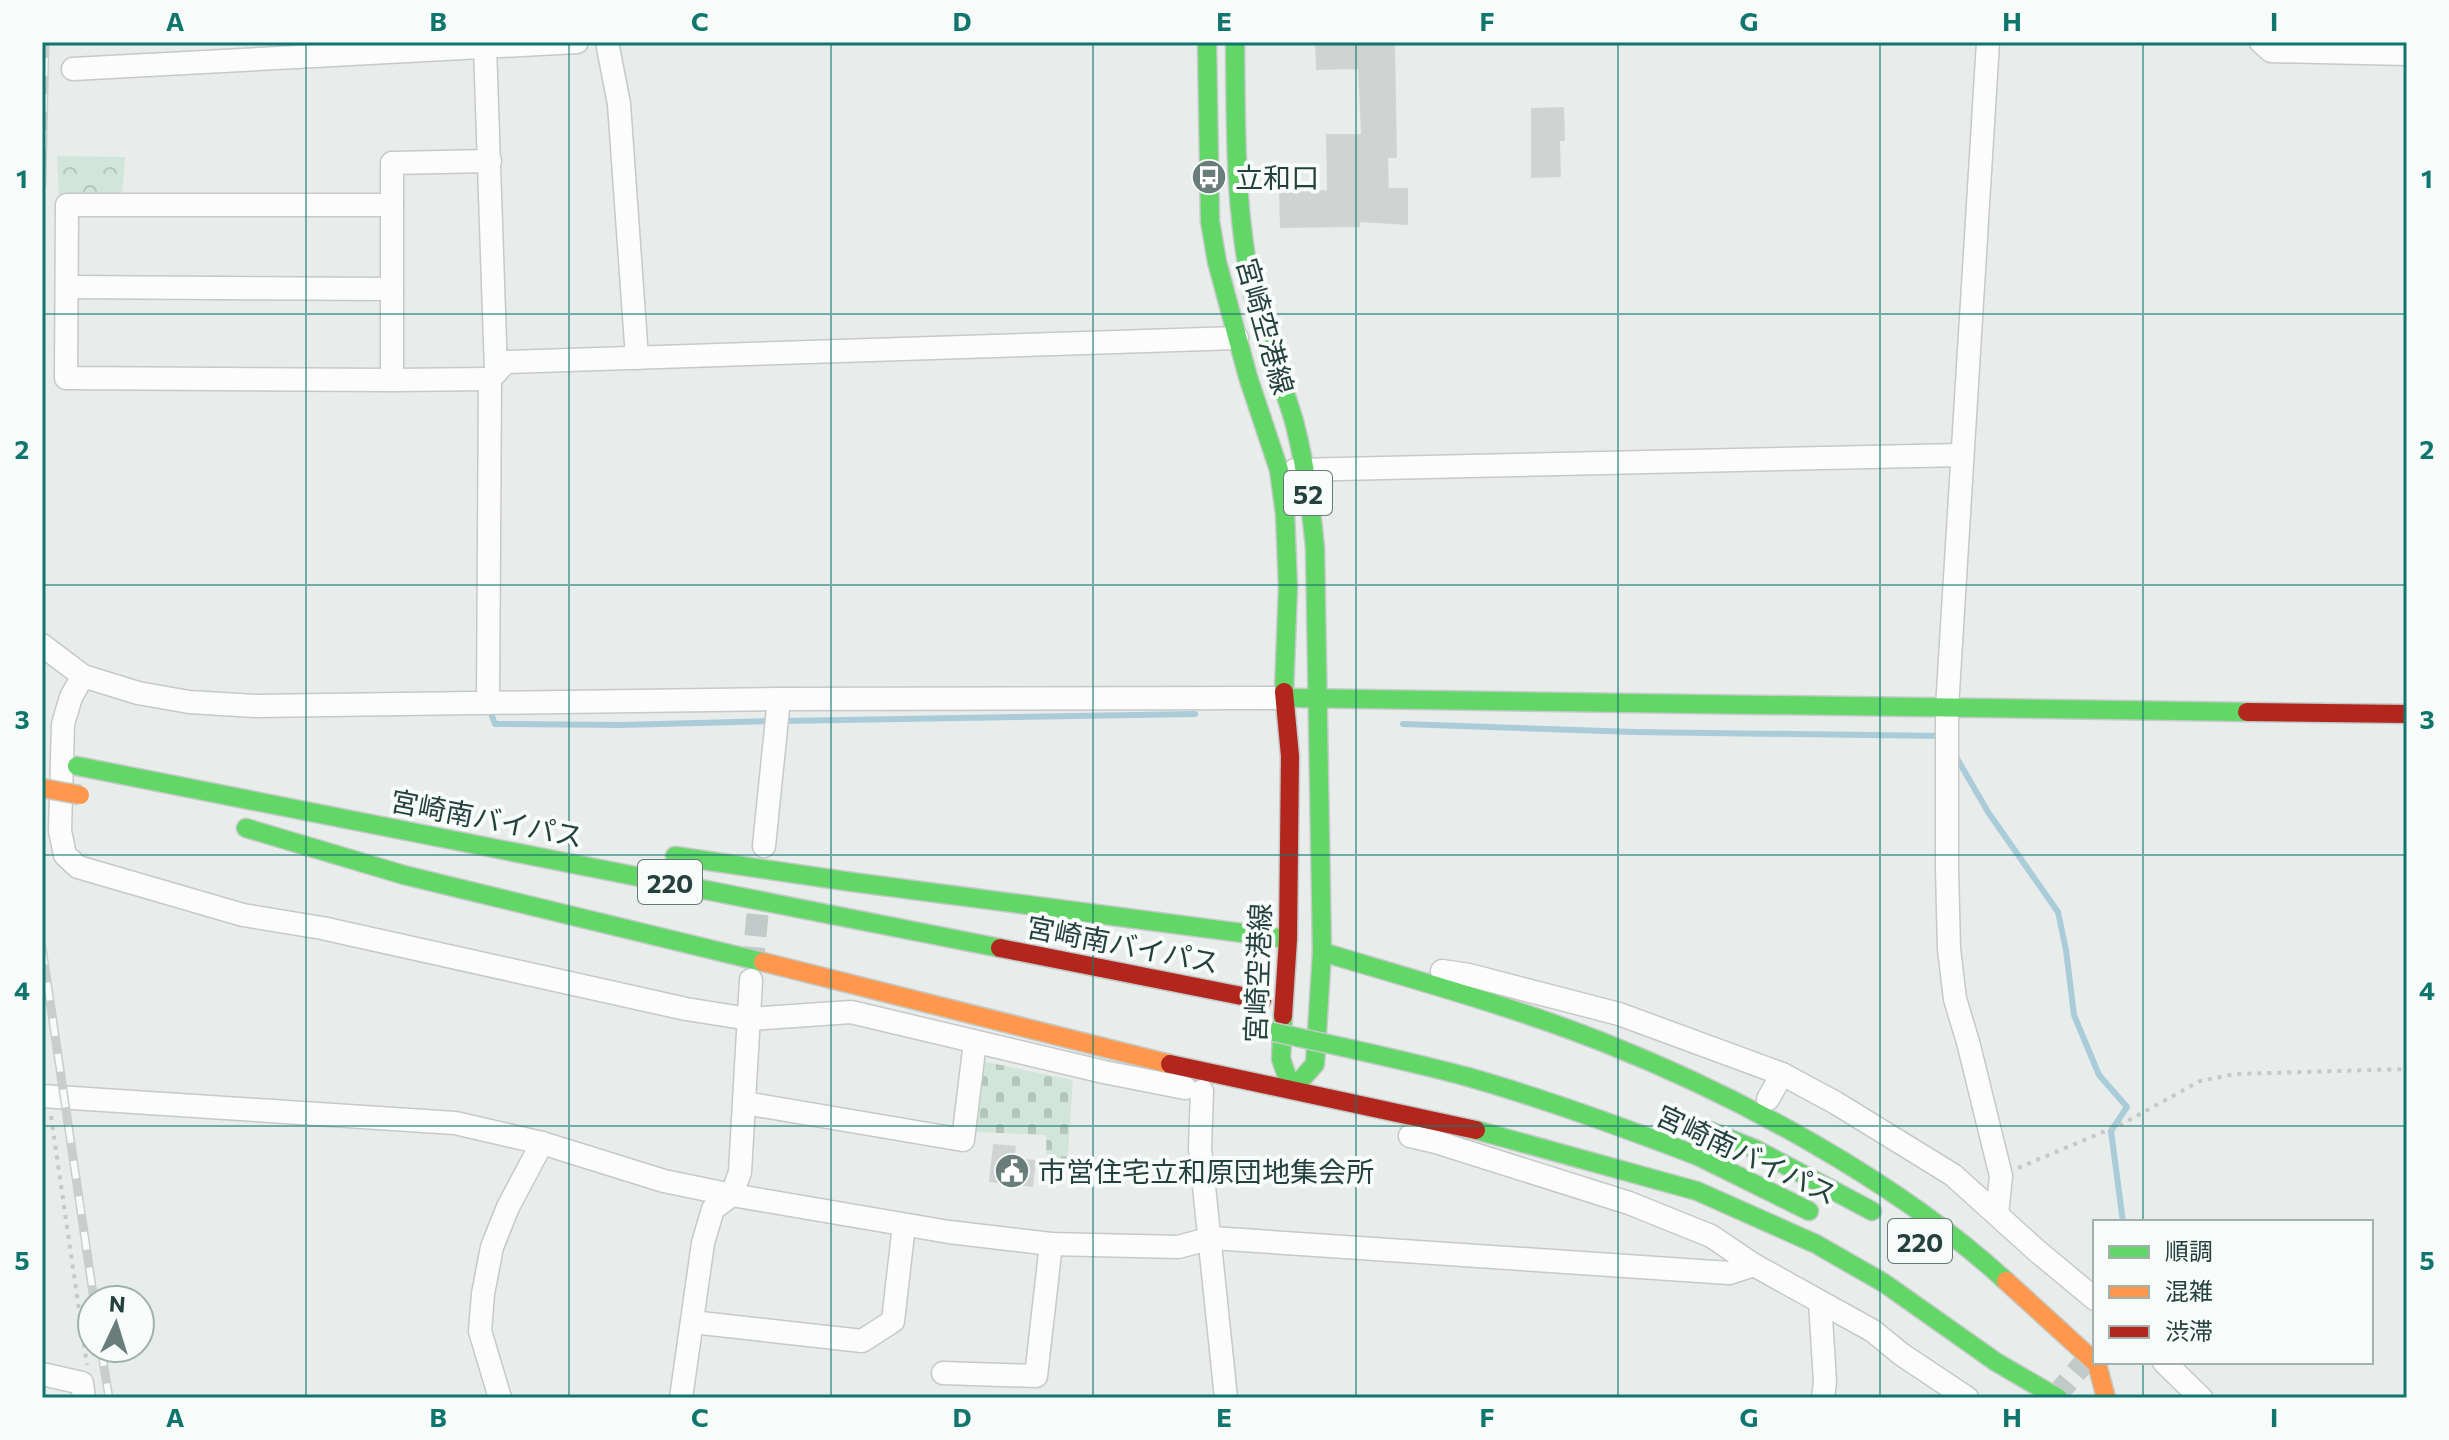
<svg xmlns="http://www.w3.org/2000/svg" width="2449" height="1440" font-family="Commissioner,'Noto Sans JP',sans-serif">
  <defs>
    <pattern id="cemetery-stones" width="16" height="16" patternUnits="userSpaceOnUse" patternTransform="scale(2)"><rect width="16" height="16" fill="#d2e5da"/><path d="M2 7V4a2 2 0 0 1 4 0v3zM10 15v-3a2 2 0 0 1 4 0v3z" fill="#b4c6bc"/></pattern>
    <pattern id="park-crowns" width="20" height="18" patternUnits="userSpaceOnUse" patternTransform="scale(2)"><rect width="20" height="18" fill="#d2e5da"/><path d="M2 6a3 3 0 1 1 6 0M12 15a3 3 0 1 1 6 0" fill="none" stroke="#b4c6bc"/></pattern>
  </defs>
  <rect width="100%" height="100%" fill="#e8eceb"/>
  <polygon fill="url(#cemetery-stones)" points="986,1062 1073,1080 1066,1181 1047,1180 1046,1135 974,1132 979,1067"/>
  <polygon fill="url(#park-crowns)" points="57,156 125,157 122,194 59,194"/>
  <g fill="none" stroke-linecap="round" stroke-linejoin="round">
    <g stroke="#aaccd9" stroke-width="6">
      <polyline points="492,716 495,724 621,725 772,721"/>
      <polyline points="783,721 1195,714"/>
      <polyline points="1403,724 1635,732 1943,736"/>
      <polyline points="1955,755 1988,812 2058,912 2066,950 2074,1015 2099,1075 2127,1107 2111,1131 2123,1222"/>
    </g>
  </g>
  <g fill="#cfd3d2" stroke="#d0d5d4" stroke-width="2">
    <polygon points="1316,42 1394,42 1396,157 1387,157 1388,189 1407,189 1407,224 1359,221 1359,226 1281,227 1280,192 1328,191 1327,135 1362,135 1359,68 1317,69"/>
    <polygon points="1563,108 1564,140 1559,140 1560,176 1532,177 1532,109"/>
    <polygon points="994,1145 1015,1147 1013,1159 1035,1161 1032,1186 990,1181"/>
  </g>
  <g fill="none" stroke-linecap="round" stroke-linejoin="round">
    <g stroke="#c1cac8" stroke-width="22" stroke-dasharray="22 11" stroke-linecap="butt">
      <polyline points="752,969 760,891"/>
      <polyline points="2054,1398 2095,1350"/>
    </g>
    <g stroke="#c5c9c8" stroke-width="25">
      <g id="street">
        <polyline points="607,42 619,104 637,358"/>
        <polyline points="1988,42 1947,708 1947,868 1949,949 1955,999 1968,1042 2001,1176 1997,1214"/>
        <polyline points="2261,42 2271,51 2407,54"/>
        <polyline points="485,47 496,372"/>
        <polyline points="73,69 577,42"/>
        <polygon points="67,205 392,205 392,380 66,378"/>
        <polyline points="392,205 392,163 490,161"/>
        <polyline points="67,287 392,289"/>
        <polyline points="392,380 490,379"/>
        <polyline points="1295,470 1961,455"/>
        <polyline points="42,645 83,676 138,693 189,702 256,706 779,699 1284,698"/>
        <polyline points="83,676 71,697 63,724 60,831 65,855 78,867 243,915 322,928 686,1009 749,1019 851,1012 1104,1072 1185,1088"/>
        <polyline points="488,703 490,379 506,362 1237,338"/>
        <polyline points="764,846 779,699"/>
        <polyline points="1442,971 1469,975 1619,1014 1782,1074 1836,1103 1953,1175 2036,1250 2095,1299"/>
        <polyline points="1202,1091 1200,1148 1226,1398"/>
        <polyline points="42,1096 455,1123 542,1143 664,1181 732,1195 949,1232 1051,1244 1178,1247 1212,1238 1729,1273 1754,1265"/>
        <polyline points="1768,1099 1782,1074"/>
        <polyline points="745,1103 963,1140 975,1042"/>
        <polyline points="1410,1136 1436,1142 1629,1203 1711,1236 1754,1265 1873,1331 1901,1354 1967,1398"/>
        <polyline points="1820,1302 1825,1382 1823,1398"/>
        <polyline points="692,1322 862,1341 893,1321 904,1225"/>
        <polyline points="2164,1362 2201,1398"/>
        <polyline points="943,1373 1036,1376 1051,1244"/>
        <polyline points="42,1374 82,1383 84,1398"/>
        <polyline points="500,1398 480,1331 483,1294 492,1247 508,1207 542,1143"/>
        <polyline points="681,1398 703,1243 713,1209 732,1195 740,1172 751,980"/>
      </g>
    </g>
    <g stroke="#c3cac8" stroke-width="21">
      <g id="fast">
        <polyline points="1207,42 1210,221 1217,262 1248,377 1279,470 1285,514 1288,587 1284,692"/>
        <path d="M1235,42C1236,128 1234,214 1254,298C1264,340 1282,380 1294,421C1305,463 1311,505 1315,548L1322,952L1315,1064L1292,1090L1281,1059L1283,1016"/>
        <polyline points="1294,698 2247,712"/>
        <polyline points="77,766 1000,948"/>
        <polyline points="246,828 404,875 763,962"/>
        <polyline points="675,856 852,882 1288,939"/>
        <path d="M1322,952C1416,980 1514,1007 1605,1043C1741,1097 1898,1182 2006,1281"/>
        <polyline points="1705,1129 1755,1149 1872,1211"/>
        <polyline points="1476,1130 1697,1191 1816,1244 1884,1283 1996,1362 2058,1398"/>
        <polyline points="1698,1156 1809,1211"/>
      </g>
    </g>
    <g stroke="#c3cac8" stroke-width="21">
      <g id="slow">
        <polyline points="763,962 1170,1064"/>
        <polyline points="2006,1281 2097,1364 2106,1398"/>
      </g>
    </g>
    <g stroke="#c3cac8" stroke-width="21">
      <g id="jam">
        <polyline points="2247,712 2407,714"/>
        <polyline points="1000,948 1262,1000"/>
        <polyline points="1283,1016 1288,939 1290,756 1284,692"/>
        <polyline points="1170,1064 1476,1130"/>
      </g>
    </g>
    <g stroke="#c3cbca" stroke-width="4" stroke-dasharray="4 6" stroke-linecap="butt">
      <polyline points="51,1116 87,1365"/>
      <polyline points="2018,1168 2122,1124 2200,1081 2235,1074 2407,1069"/>
    </g>
    <use href="#street" stroke="#fcfcfc" stroke-width="22"/>
    <use href="#fast" stroke="#63d668" stroke-width="18"/>
    <use href="#slow" stroke="#ff974d" stroke-width="18"/>
    <use href="#jam" stroke="#b3261e" stroke-width="18"/>
    <g stroke="#c9cdcc" stroke-width="9">
      <g id="rail">
        <polyline points="42,184 45,42"/>
        <polyline points="42,947 94,1300"/>
        <polyline points="101,1348 109,1398"/>
      </g>
    </g>
    <use href="#rail" stroke="#f7fbf9" stroke-width="6" stroke-dasharray="18" stroke-linecap="butt"/>
    <g stroke="#c3cbca" stroke-width="21" stroke-linecap="butt">
      <path id="fast-bridge" d="M1254,1028C1325,1043 1397,1058 1468,1077C1546,1099 1622,1127 1698,1156"/>
    </g>
    <g stroke="#c3cbca" stroke-width="21" stroke-linecap="butt">
      <polyline id="slow-bridge" points="42,788 80,795"/>
    </g>
    <use href="#fast-bridge" stroke="#63d668" stroke-width="18"/>
    <use href="#slow-bridge" stroke="#ff974d" stroke-width="18"/>
  </g>
  <path fill="none" stroke="#0f766e" stroke-width="2" stroke-opacity="0.55" d="M306,42V1398M569,42V1398M831,42V1398M1093,42V1398M1356,42V1398M1618,42V1398M1880,42V1398M2143,42V1222M42,314H2407M42,585H2407M42,855H2407M42,1126H2407M2143,1362V1398"/>
  <defs>
    <g id="bus-disc" transform="scale(1.8)"><circle r="9.5" fill="#697d7a" stroke="#f7fbf9"/><path d="M-5-6H5V4H4V6H2V4H-2V6H-4V4H-5ZM-3.5-4V0h7V-4ZM-3.5 1.2v1.5H-2V1.2ZM2 1.2v1.5H3.5V1.2Z" fill="#fff"/></g>
    <g id="civic-disc" transform="scale(1.8)"><circle r="9.5" fill="#697d7a" stroke="#f7fbf9"/><path d="M-.6-6.5H3V-4.5H.6V-3L4-1V1h2V6H-6V1h2V-1L-.6-3ZM-1.2 2.5V6h2.4V2.5Z" fill="#fff"/></g>
  </defs>
  <g fill-rule="evenodd">
    <use href="#bus-disc" x="1209" y="177"/>
    <use href="#civic-disc" x="1012" y="1171"/>
  </g>
  <g text-anchor="middle" dominant-baseline="central" stroke-width="8" stroke-linejoin="round" paint-order="stroke">
    <g fill="#f7fbf9" stroke="#647975" stroke-width="2">
      <rect x="1284" y="471" width="48" height="44" rx="6"/>
      <rect x="638" y="860" width="64" height="44" rx="6"/>
      <rect x="1888" y="1219" width="64" height="44" rx="6"/>
    </g>
    <g font-size="26" font-weight="bold" fill="#25413d">
      <text x="1308" y="493">52</text>
      <text x="670" y="882">220</text>
      <text x="1920" y="1241">220</text>
    </g>
    <g font-size="28" fill="#25413d" stroke="#f7fbf9" text-anchor="start">
      <text x="1235" y="177">立和口</text>
      <text x="1038" y="1171">市営住宅立和原団地集会所</text>
    </g>
    <g font-size="28" fill="#25413d" stroke="#f7fbf9">
      <text transform="translate(1266 326) rotate(74)">宮崎空港線</text>
      <text transform="translate(487 818) rotate(11)">宮崎南バイパス</text>
      <text transform="translate(1123 944) rotate(11)">宮崎南バイパス</text>
      <text transform="translate(1257 973) rotate(-88)">宮崎空港線</text>
      <text transform="translate(1747 1154) rotate(25)">宮崎南バイパス</text>
    </g>
  </g>
  <rect width="2449" height="1440" fill="none" stroke="#f7fbf9" stroke-width="88"/>
  <rect x="2093" y="1220" width="280" height="144" fill="#f7fbf9" stroke="#a3b1ae" stroke-width="2"/>
  <rect x="2109" y="1246" width="40" height="12" fill="#63d668" stroke="#a3b1ae" stroke-width="2"/>
  <text x="2165" y="1260" font-size="24" fill="#25413d">順調</text>
  <rect x="2109" y="1286" width="40" height="12" fill="#ff974d" stroke="#a3b1ae" stroke-width="2"/>
  <text x="2165" y="1300" font-size="24" fill="#25413d">混雑</text>
  <rect x="2109" y="1326" width="40" height="12" fill="#b3261e" stroke="#a3b1ae" stroke-width="2"/>
  <text x="2165" y="1340" font-size="24" fill="#25413d">渋滞</text>
  <g transform="translate(116 1324) rotate(4)"><circle r="38" fill="#f7fbf9" stroke="#a3b1ae" stroke-width="2"/>
  <path d="M0-6L14 30L0 20L-14 30Z" fill="#697d7a"/>
  <text y="-12" font-size="22" font-weight="bold" text-anchor="middle" fill="#25413d">N</text>
  </g>
  <rect x="44" y="44" width="2361" height="1352" fill="none" stroke="#0f766e" stroke-width="3"/>
  <g font-size="26" text-anchor="middle" font-weight="bold" fill="#0f766e">
    <text x="175" y="31">A</text>
    <text x="438" y="31">B</text>
    <text x="700" y="31">C</text>
    <text x="962" y="31">D</text>
    <text x="1224" y="31">E</text>
    <text x="1487" y="31">F</text>
    <text x="1749" y="31">G</text>
    <text x="2012" y="31">H</text>
    <text x="2274" y="31">I</text>
    <text x="22" y="188">1</text>
    <text x="2427" y="188">1</text>
    <text x="22" y="459">2</text>
    <text x="2427" y="459">2</text>
    <text x="22" y="729">3</text>
    <text x="2427" y="729">3</text>
    <text x="22" y="1000">4</text>
    <text x="2427" y="1000">4</text>
    <text x="22" y="1270">5</text>
    <text x="2427" y="1270">5</text>
    <text x="175" y="1427">A</text>
    <text x="438" y="1427">B</text>
    <text x="700" y="1427">C</text>
    <text x="962" y="1427">D</text>
    <text x="1224" y="1427">E</text>
    <text x="1487" y="1427">F</text>
    <text x="1749" y="1427">G</text>
    <text x="2012" y="1427">H</text>
    <text x="2274" y="1427">I</text>
  </g>
</svg>
